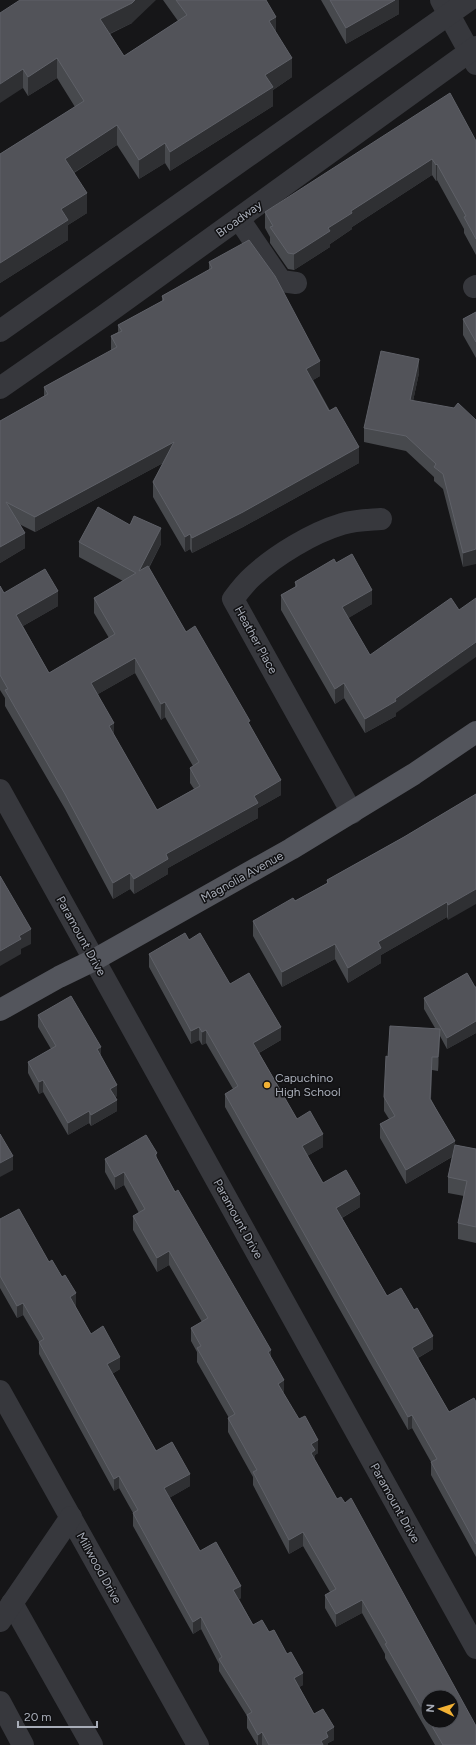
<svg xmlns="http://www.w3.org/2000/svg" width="476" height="1745" font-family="Figtree,sans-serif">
  <rect width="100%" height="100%" fill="#161618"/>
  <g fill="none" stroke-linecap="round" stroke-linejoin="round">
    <g stroke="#37383d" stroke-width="22">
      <polyline points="441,0 476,64"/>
      <polyline points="239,219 281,281 296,283"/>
      <polyline points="474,287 476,286"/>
      <polyline points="0,331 469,0"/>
      <polyline points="0,388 102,317 476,47"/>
      <polyline points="0,790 476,1648"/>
      <path d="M352,813L233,599C239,591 245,583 253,576C276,555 312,533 342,524C355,520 368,520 381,519"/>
      <polyline points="0,1391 198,1745"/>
      <polyline points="12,1603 92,1745"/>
      <polyline points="0,1621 71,1517"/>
      <polyline points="0,1702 23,1745"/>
    </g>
    <polyline stroke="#53555c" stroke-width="22" points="0,1010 59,977 94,960 291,849 414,774 476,732"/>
  </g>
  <g fill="#47494d" fill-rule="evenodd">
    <polygon points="163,0 266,0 276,33 292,77 273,90 273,106 170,171 165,163 139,179 117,145 74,173 87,213 68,225 68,240 0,283 0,154 75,107 57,78 28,96 23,88 0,13 132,23 110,34 124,56 178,21"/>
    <polygon points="321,0 399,0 399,14 346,44"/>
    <polygon points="476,141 476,255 464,233 464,229 437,180 436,181 432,175 352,227 352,229 330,244 330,247 294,270 288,269 270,243 270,237 265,228 265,212"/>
    <polygon points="209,262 320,376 313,380 359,463 243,527 192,553 190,549 185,552 153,497 153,482 163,463 35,532 19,524 25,548 0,563 0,421 44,396 44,387 111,351 111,336 118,332 118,325 162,301 162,296 209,270"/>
    <polygon points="476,312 476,358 463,335 463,319"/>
    <polygon points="419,373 413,401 476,420 463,567 443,489 434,481 434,477 406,451 364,442 364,428"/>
    <path d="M79,542L161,544L149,568L186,632L250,725L281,795L258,808V818L168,868V874L134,894L130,889L113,899L65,809L5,706V698L0,690V586L4,593L58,606L23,626L49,673L109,638L94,613V598L123,581L79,557ZM135,673L161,720L165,717L193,766L190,768V783L194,789L157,810L114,735L98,694Z"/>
    <polygon points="336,563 372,604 348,618 396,713 396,716 365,733 344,698 335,704 281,610 281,595 295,587 295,582"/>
    <polygon points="476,794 448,920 447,917 381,955 381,963 348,983 335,959 282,987 253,936 253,921 295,901 327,883 327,880 404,837"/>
    <polygon points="189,940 281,1040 259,1053 297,1119 323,1147 307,1156 323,1183 360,1207 342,1218 387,1296 433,1349 418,1358 449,1412 476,1402 476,1557 431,1475 431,1462 412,1428 408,1430 225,1107 225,1094 233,1089 206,1043 202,1045 199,1040 191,1044 149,967 149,954"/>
    <polygon points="475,987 476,987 476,1033 447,1049 440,1036 438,1071 432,1070 431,1099 455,1145 476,1149 476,1243 458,1239 458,1223 464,1196 448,1193 448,1177 452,1157 406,1184 380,1138 380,1124 389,1119 384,1111 384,1097 388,1057 435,1028 424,1009 424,998"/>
    <polygon points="38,1015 101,1056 117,1096 115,1097 117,1111 91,1126 89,1123 68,1135 43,1092 39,1094 28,1073 28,1062 51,1049 38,1027"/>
    <path d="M105,1159L157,1160L271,1358L284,1394L318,1453L315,1455V1461L476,1745H435L385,1658V1654L362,1613L336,1627L325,1608V1595L330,1592L303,1546L289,1554L253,1485V1477L228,1432V1418H229L197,1362V1352L191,1341V1328L202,1322L169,1265L157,1272L133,1230V1216L139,1213L124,1185L115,1190L105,1172ZM428,1697L452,1721H428Z"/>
    <polygon points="0,1219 49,1262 76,1306 75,1306 91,1334 120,1369 112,1374 156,1451 190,1486 169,1498 200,1551 241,1598 239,1599 253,1625 269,1632 303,1685 299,1687 314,1714 334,1740 328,1743 328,1745 257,1745 247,1728 247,1716 219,1671 219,1664 201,1629 193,1634 133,1526 133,1513 119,1488 114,1491 39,1354 39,1342 23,1315 17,1318 0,1288"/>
  </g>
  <g fill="#2f3033">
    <polygon points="135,0 156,0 132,23 100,38 100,19"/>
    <polygon points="395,0 399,0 399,14 346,44 346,28"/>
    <polygon points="276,17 276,36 269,21"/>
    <polygon points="57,58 57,78 28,96 28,77"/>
    <polygon points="292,58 292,77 273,90 273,106 170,171 170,152 265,75"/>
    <polygon points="23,69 23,88 0,103 0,84"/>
    <polygon points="117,125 117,145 65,178 65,159"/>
    <polygon points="165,143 165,163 139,179 139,160"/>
    <polygon points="432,159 432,175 352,227 352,229 330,244 330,247 294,270 294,254 351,211"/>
    <polygon points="437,164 437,180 436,181 436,165"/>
    <polygon points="87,193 87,213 68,225 68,240 0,283 0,263 61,209"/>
    <polygon points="419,359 419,373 410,415 410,400"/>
    <polygon points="320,361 320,376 306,384 306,369"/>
    <polygon points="174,442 174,457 35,532 35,517"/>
    <polygon points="359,447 359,463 243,527 192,553 192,538"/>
    <polygon points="161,528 161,544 139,586 139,571"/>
    <polygon points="25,533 25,548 0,563 0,547"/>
    <polygon points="190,534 190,549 185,552 185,537"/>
    <polygon points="476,549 476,564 463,567 463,553"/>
    <polygon points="372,590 372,604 342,622 342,607"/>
    <polygon points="58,591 58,606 16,630 16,615"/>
    <polygon points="476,642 476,657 396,713 396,716 365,733 365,719 395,699"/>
    <polygon points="135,658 135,673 91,698 91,683"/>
    <polygon points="344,683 344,698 335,704 335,689"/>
    <polygon points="165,702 165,717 161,720 161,704"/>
    <polygon points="114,723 114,738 109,726"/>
    <polygon points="281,780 281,795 258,808 258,818 168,868 168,874 134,894 134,879 166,854 254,796"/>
    <polygon points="130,873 130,889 113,899 113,883"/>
    <polygon points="476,889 476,904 448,920 448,905"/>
    <polygon points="447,902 447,917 381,955 381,963 348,983 348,968 378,942"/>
    <polygon points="31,929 31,944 21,949 21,954 0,966 0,951 19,936"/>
    <polygon points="335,944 335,959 282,987 282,972"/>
    <polygon points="476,1021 476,1033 447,1049 447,1038"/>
    <polygon points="199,1027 199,1040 191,1044 191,1031"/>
    <polygon points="281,1027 281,1040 253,1056 253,1043"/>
    <polygon points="440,1029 440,1043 438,1071 438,1057"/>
    <polygon points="206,1030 206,1043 202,1045 202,1032"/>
    <polygon points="101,1047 101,1059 97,1049"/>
    <polygon points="432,1057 432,1070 430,1112 430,1099"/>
    <polygon points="43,1080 43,1092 39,1094 39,1082"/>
    <polygon points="117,1085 117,1096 110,1100 110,1089"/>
    <polygon points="117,1100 117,1111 91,1126 91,1115"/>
    <polygon points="89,1111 89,1123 68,1135 68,1123"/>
    <polygon points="323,1134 323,1147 302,1159 302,1146"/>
    <polygon points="455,1141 455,1155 406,1184 406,1170"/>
    <polygon points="157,1153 157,1167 155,1155"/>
    <polygon points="13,1156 13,1170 0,1177 0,1163"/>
    <polygon points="124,1172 124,1185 115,1190 115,1177"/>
    <polygon points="360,1194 360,1207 336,1221 336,1208"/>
    <polygon points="169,1251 169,1265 157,1272 157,1258"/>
    <polygon points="76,1293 76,1306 70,1309 70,1297"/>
    <polygon points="23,1303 23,1315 17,1318 17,1306"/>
    <polygon points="433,1336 433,1349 412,1361 412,1348"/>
    <polygon points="271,1350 271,1363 268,1352"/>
    <polygon points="120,1357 120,1369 107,1377 107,1364"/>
    <polygon points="284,1380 284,1394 278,1384"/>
    <polygon points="412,1415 412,1428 408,1430 408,1417"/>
    <polygon points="318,1440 318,1453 315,1455 315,1463 311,1466 311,1444"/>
    <polygon points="190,1474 190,1486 164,1501 164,1488"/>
    <polygon points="119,1476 119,1488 114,1491 114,1479"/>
    <polygon points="303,1532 303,1546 289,1554 289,1540"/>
    <polygon points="241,1586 241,1598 233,1602 233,1590"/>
    <polygon points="362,1600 362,1613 336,1627 336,1614"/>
    <polygon points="201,1617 201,1629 193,1634 193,1622"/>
    <polygon points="303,1673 303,1685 294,1690 294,1678"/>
    <polygon points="334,1727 334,1740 328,1743 328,1745 321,1745 321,1741 326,1732"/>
    <polygon points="262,1732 262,1745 258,1745 258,1735"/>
  </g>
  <g fill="#525359" stroke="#5f6168" fill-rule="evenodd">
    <polygon points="20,0 135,0 132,3 100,19 124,56 187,15 176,0 266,0 276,17 269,21 292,58 265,75 273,87 170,152 165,143 139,160 117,125 65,159 87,193 61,209 68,220 0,263 0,154 84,101 57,58 28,77 23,69 0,84 0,13"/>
    <polygon points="330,0 395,0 346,28"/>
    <polygon points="450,93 476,141 476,239 464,217 466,216 437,164 436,165 432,159 351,211 352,213 328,228 330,231 294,254 288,253 270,227 273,226 265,212"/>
    <polygon points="249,240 275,276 320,361 306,369 329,411 336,407 359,447 243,512 192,538 190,534 185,537 153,482 174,442 35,517 6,502 25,533 0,547 0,421 48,394 44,387 117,347 111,336 122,331 118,325 164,300 162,296 212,268 209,262"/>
    <polygon points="476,312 476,342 463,319"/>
    <polygon points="381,351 419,359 410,400 454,408 458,403 476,420 476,549 463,553 443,474 434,467 436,464 406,436 364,428"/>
    <path d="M98,507L130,525L134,516L161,528L139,571L148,566L186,632L195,626L250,721L248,722L281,780L254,796L258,803L166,854L168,859L134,879L130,873L113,883L65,794L5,690L8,689L0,675V586L4,593L45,569L58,591L16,615L49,673L115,634L94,598L136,573L79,542ZM135,658L161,704L165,702L199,762L190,768L200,786L157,810L109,726L114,723L91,683Z"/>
    <polygon points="352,554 372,590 342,607 370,655 451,598 459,610 476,598 476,642 395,699 396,701 365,719 344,683 335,689 281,595 297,586 295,582 334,559 336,563"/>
    <polygon points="476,794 476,889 448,905 447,902 378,942 381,948 348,968 335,944 282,972 253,921 293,898 295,901 328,883 327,880 404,837"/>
    <polygon points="0,876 31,929 19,936 21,939 0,951"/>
    <polygon points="185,933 189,940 200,933 230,984 249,973 281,1027 253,1043 297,1119 310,1111 323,1134 302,1146 323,1183 346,1170 360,1194 336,1208 387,1296 401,1288 414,1310 417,1308 433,1336 412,1348 449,1412 474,1398 476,1402 476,1544 431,1462 437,1459 412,1415 408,1417 225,1094 238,1086 206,1030 202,1032 199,1027 191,1031 149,954"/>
    <polygon points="467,973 475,987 476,987 476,1021 447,1038 424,998"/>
    <polygon points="71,996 101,1047 97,1049 117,1085 110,1089 117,1100 91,1115 89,1111 68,1123 43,1080 39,1082 28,1062 56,1046 38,1015"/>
    <polygon points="390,1026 440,1029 438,1057 432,1057 430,1099 455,1141 406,1170 380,1124 395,1116 384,1097 386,1056 388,1057"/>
    <polygon points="0,1134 13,1156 0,1163"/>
    <polygon points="146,1135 157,1153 155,1155 175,1192 178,1190 271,1350 268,1352 284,1380 278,1384 299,1419 305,1416 318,1440 311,1444 315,1450 311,1453 337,1499 341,1497 345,1503 351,1498 476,1726 476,1745 443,1745 429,1721 452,1721 452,1697 428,1697 428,1719 385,1644 387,1643 362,1600 336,1614 325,1595 336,1589 303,1532 289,1540 253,1472 257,1470 228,1418 235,1414 197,1348 201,1346 191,1328 208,1318 169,1251 157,1258 133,1216 145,1209 124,1172 115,1177 105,1159"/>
    <polygon points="455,1145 476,1149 476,1227 458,1223 467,1181 448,1177"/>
    <polygon points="19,1209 49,1262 52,1260 62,1277 65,1275 76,1293 70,1297 91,1334 103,1326 120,1357 107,1364 156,1451 172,1442 190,1474 164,1488 200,1551 216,1542 241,1586 233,1590 253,1625 262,1620 269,1632 274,1630 287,1654 291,1652 303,1673 294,1678 314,1714 323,1709 334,1727 326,1732 328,1737 321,1741 323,1745 269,1745 262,1732 258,1735 247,1715 252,1712 219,1659 222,1657 201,1617 193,1622 133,1513 138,1510 119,1476 114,1479 39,1342 44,1339 23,1303 17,1306 0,1276 0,1219"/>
  </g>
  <circle fill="#f2b134" stroke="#111113" stroke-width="1.5" cx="267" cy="1085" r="4"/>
  <g text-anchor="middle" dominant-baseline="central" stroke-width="3" stroke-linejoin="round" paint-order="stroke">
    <g font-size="12" fill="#a8adb8" stroke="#111113">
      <text transform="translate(239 219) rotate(-36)">Broadway</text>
      <text transform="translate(256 640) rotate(61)">Heather Place</text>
      <text transform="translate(242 877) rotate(-29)">Magnolia Avenue</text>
      <text transform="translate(81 936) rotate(61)">Paramount Drive</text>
      <text transform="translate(238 1219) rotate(61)">Paramount Drive</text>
      <text transform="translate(395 1503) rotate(61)">Paramount Drive</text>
      <text transform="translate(99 1568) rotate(61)">Millwood Drive</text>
    </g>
    <g font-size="12" fill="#a8adb8" stroke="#111113" text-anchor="start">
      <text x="275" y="1078">Capuchino<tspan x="275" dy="14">High School</tspan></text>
    </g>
  </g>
  <g transform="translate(440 1709) rotate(274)"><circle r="19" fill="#111113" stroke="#4d4f55"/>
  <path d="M0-3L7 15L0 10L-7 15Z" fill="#f2b134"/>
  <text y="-6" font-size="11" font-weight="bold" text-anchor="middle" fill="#a8adb8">N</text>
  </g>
  <path d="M18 1721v6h79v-6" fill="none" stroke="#a8adb8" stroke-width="2"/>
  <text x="24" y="1721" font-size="12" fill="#a8adb8" stroke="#111113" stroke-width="3" paint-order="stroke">20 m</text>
</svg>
